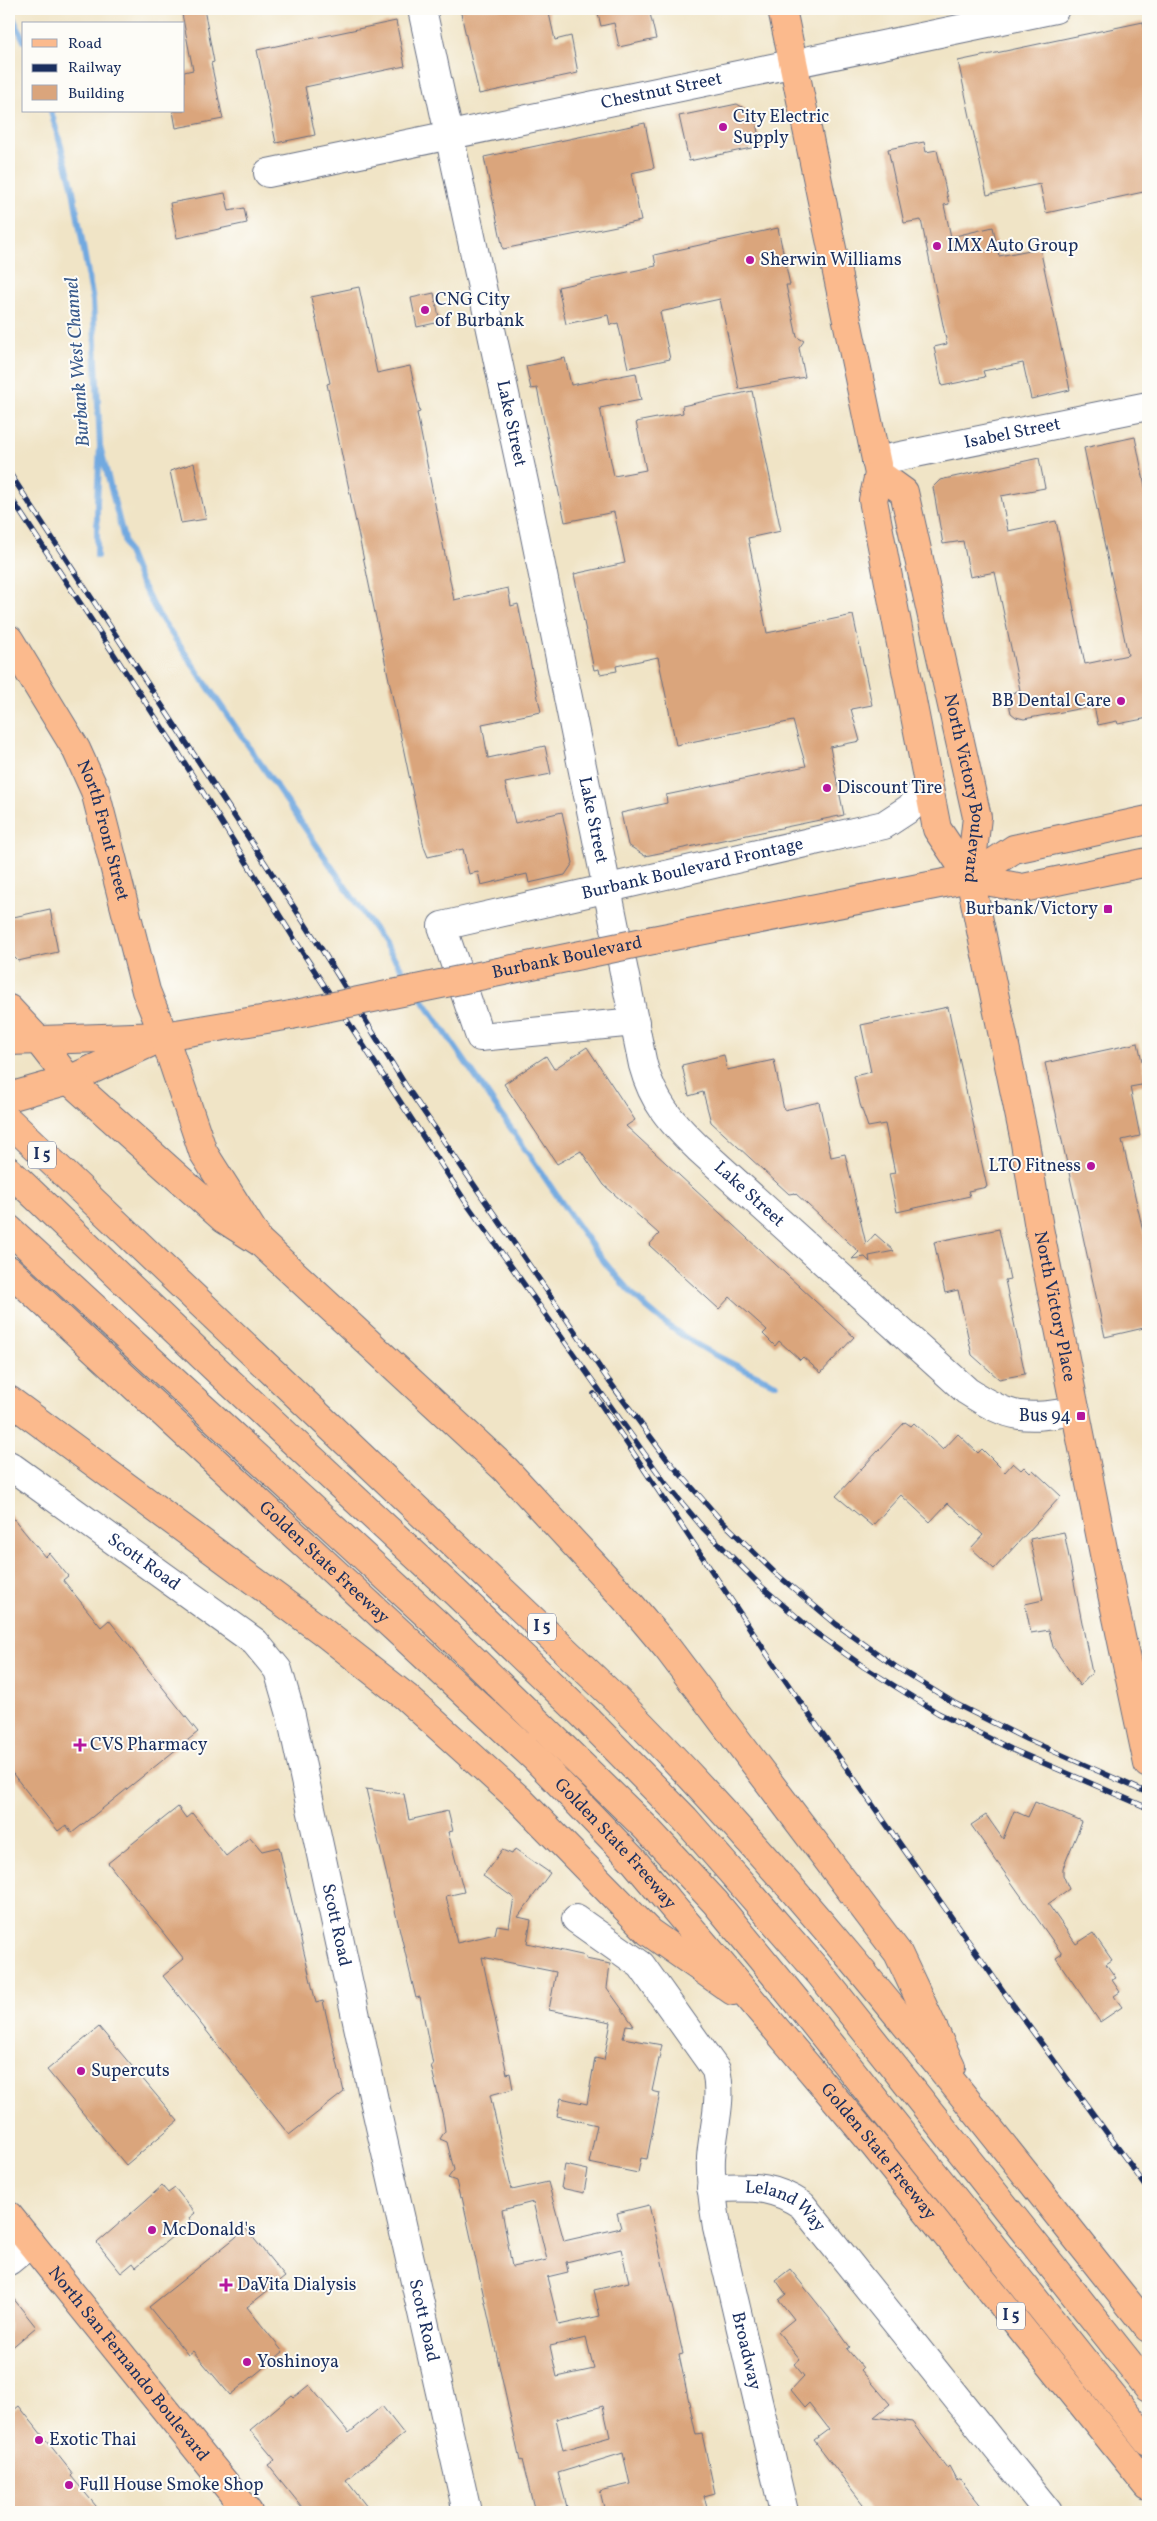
<svg xmlns="http://www.w3.org/2000/svg" width="1157" height="2521" font-family="Vollkorn,serif">
  <rect width="100%" height="100%" fill="#fdfcf7"/>
  <filter id="ink" filterUnits="userSpaceOnUse"><feTurbulence type="fractalNoise" baseFrequency=".02" numOctaves="2"/><feDisplacementMap in="SourceGraphic" scale="10" xChannelSelector="R" yChannelSelector="G"/><feConvolveMatrix kernelMatrix="1 2 1 2 8 2 1 2 1" color-interpolation-filters="sRGB"/></filter>
  <filter id="wash" filterUnits="userSpaceOnUse"><feTurbulence type="fractalNoise" baseFrequency=".0096" numOctaves="4" result="noise"/><feDisplacementMap in="SourceGraphic" scale="20" xChannelSelector="R" yChannelSelector="G"/><feGaussianBlur stdDeviation="1.12" result="paint"/><feColorMatrix in="noise" values="0 0 0 0 0 0 0 0 0 0 0 0 0 0 0 0 0 1.4 0 .05"/><feComposite in="paint" operator="in"/></filter>
  <g filter="url(#wash)">
    <rect width="100%" height="100%" fill="#f0e4c6"/>
    <g fill="none" stroke-linecap="round" stroke-linejoin="round">
      <g stroke="#71a9e0" stroke-width="6">
        <polyline points="9,9 24,41"/>
        <polyline points="51,111 72,185 93,301 100,446 97,501 97,556"/>
        <polyline points="100,446 126,547 140,581 158,614 412,984"/>
        <path d="M420,996C461,1056 502,1115 543,1175C577,1225 612,1281 660,1319C695,1347 735,1366 776,1384"/>
      </g>
    </g>
    <g id="blocks">
      <g fill="#daa57c" fill-rule="evenodd">
        <polygon points="181,9 204,9 214,62 211,63 223,119 176,128 173,111 184,111 184,72 193,70"/>
        <polygon points="460,9 548,9 555,40 571,36 578,73 479,94"/>
        <polygon points="597,9 649,9 656,39 619,47 614,23 601,26"/>
        <polygon points="396,21 405,66 305,87 315,135 276,143 257,50"/>
        <polygon points="1143,22 1148,47 1148,191 1046,213 1040,184 987,195 958,61"/>
        <polygon points="737,104 754,114 761,146 689,161 679,116"/>
        <polygon points="645,123 654,168 631,173 641,221 503,249 484,157"/>
        <polygon points="924,142 926,152 937,150 949,204 944,205 951,237 993,227 999,256 1040,248 1070,390 1031,399 1023,363 983,371 985,377 942,386 934,347 947,344 921,220 904,223 888,149"/>
        <polygon points="225,193 229,211 244,208 247,223 177,238 170,203"/>
        <polygon points="778,228 790,285 786,285 797,337 804,341 799,348 805,377 739,389 720,299 660,312 670,359 628,368 618,323 610,325 608,315 566,324 558,287 656,266 654,255"/>
        <polygon points="359,287 377,373 410,366 420,412 417,413 454,600 508,588 511,606 518,604 541,712 482,724 488,758 545,746 551,774 505,783 515,823 562,812 573,863 565,875 529,883 527,874 481,885 478,872 469,874 463,849 428,857 424,847 327,384 330,383 311,297"/>
        <polygon points="434,293 440,322 417,327 411,298"/>
        <polygon points="565,358 571,385 636,373 641,400 600,408 614,476 646,470 636,422 683,413 682,406 752,391 781,531 748,538 767,633 853,615 872,705 851,709 860,741 830,747 844,815 645,856 628,845 621,813 667,803 666,795 806,766 793,721 676,745 658,657 616,666 617,671 600,674 599,669 594,670 574,574 625,563 614,512 565,522 537,388 531,389 526,366"/>
        <polygon points="1135,437 1148,501 1148,718 1118,724 1117,721 1098,725 1094,706 1024,719 1016,717 1011,713 1008,699 1010,694 1020,690 995,572 970,577 963,541 943,544 933,487 940,480 1039,458 1045,488 1001,496 1008,531 1056,521 1085,664 1128,655 1084,448"/>
        <polygon points="194,463 206,519 181,523 170,471"/>
        <polygon points="50,909 58,952 18,961 9,952 9,918"/>
        <polygon points="948,1007 987,1187 968,1191 970,1196 897,1212 889,1174 895,1173 885,1124 868,1127 860,1104 854,1076 871,1072 861,1025"/>
        <polygon points="1138,1043 1147,1084 1130,1087 1140,1136 1122,1140 1148,1252 1148,1327 1105,1337 1045,1063"/>
        <polygon points="587,1047 635,1120 626,1126 854,1337 821,1373 803,1357 800,1360 779,1341 775,1346 763,1334 767,1330 730,1297 719,1309 649,1245 659,1234 604,1185 581,1151 557,1164 504,1084 546,1056 554,1069"/>
        <polygon points="724,1055 727,1070 774,1060 784,1110 819,1102 831,1157 845,1154 866,1244 875,1234 894,1251 869,1256 870,1262 865,1257 852,1259 859,1252 795,1193 789,1194 711,1122 703,1092 689,1096 682,1065"/>
        <polygon points="999,1229 1010,1279 1005,1280 1025,1374 999,1379 972,1355 958,1290 945,1293 934,1242"/>
        <polygon points="905,1422 911,1426 914,1423 943,1450 958,1434 978,1453 982,1449 1005,1472 1013,1463 1021,1470 1024,1467 1030,1473 1033,1470 1061,1496 994,1569 971,1548 983,1535 948,1503 930,1522 901,1495 872,1526 836,1496"/>
        <polygon points="9,1513 45,1557 49,1553 68,1576 63,1580 101,1627 109,1620 198,1732 72,1833 66,1825 58,1831 9,1769"/>
        <polygon points="1064,1532 1092,1673 1080,1686 1053,1647 1049,1630 1031,1633 1025,1604 1043,1600 1030,1539"/>
        <path d="M366,1789L404,1794L409,1820L448,1811L453,1831L448,1832L464,1892L446,1896L457,1943L495,1934L497,1925L509,1927L514,1898L483,1876L502,1850L512,1854L515,1849L550,1873L518,1917L531,1920L527,1943L586,1956V1959L610,1964L607,1988L634,2026L626,2025L623,2038L662,2045L652,2091L660,2093L647,2159L641,2158L638,2173L589,2163L597,2125L557,2116L561,2098L587,2104L595,2058L604,2060L611,2022L549,2010L556,1972L482,1957L507,2074L510,2073L513,2089L490,2095L512,2190L548,2182L564,2241L621,2228L617,2213L649,2205L683,2354L679,2355L696,2435L702,2434L715,2493L704,2496L708,2512H605L600,2491L630,2484L623,2453L558,2473L567,2507L546,2512H535L522,2460L520,2461L462,2197L460,2198L456,2181L448,2178L454,2170L447,2142L440,2139L445,2131L443,2117L431,2065H433L420,1997L416,1998ZM533,2202L547,2260L512,2267L502,2210ZM621,2249L629,2282L594,2290L600,2316L559,2325L547,2277L568,2272L566,2262ZM586,2338L594,2369L557,2377L550,2346ZM603,2406L610,2437L563,2450L556,2419Z"/>
        <polygon points="1035,1802 1082,1822 1063,1868 1063,1875 1069,1889 1048,1904 1076,1944 1093,1933 1112,1960 1106,1964 1116,1978 1112,1980 1120,1992 1114,1996 1122,2007 1100,2022 1056,1958 1062,1954 971,1825 986,1815 1003,1839 1014,1811 1028,1817"/>
        <polygon points="178,1807 186,1818 192,1813 226,1856 250,1837 262,1851 279,1847 316,2003 323,2001 344,2092 289,2135 163,1976 184,1959 108,1863"/>
        <polygon points="99,2027 178,2121 126,2165 47,2070"/>
        <polygon points="565,2165 588,2170 584,2193 561,2188"/>
        <polygon points="162,2186 168,2193 175,2188 195,2213 189,2218 191,2221 136,2267 133,2263 121,2273 97,2243"/>
        <polygon points="246,2229 285,2277 247,2307 283,2352 230,2395 193,2351 188,2355 149,2307"/>
        <polygon points="790,2269 829,2318 850,2347 847,2349 863,2368 861,2370 890,2404 874,2417 912,2422 947,2468 949,2466 957,2481 960,2479 986,2512 869,2512 814,2440 829,2429 809,2403 805,2407 791,2390 804,2376 794,2364 800,2359 778,2332 794,2319 779,2300 786,2294 776,2280"/>
        <polygon points="9,2293 36,2327 9,2350"/>
        <polygon points="309,2385 349,2433 382,2406 404,2434 346,2480 371,2512 306,2512 268,2465 275,2460 250,2430 292,2395 294,2397"/>
        <polygon points="19,2406 73,2474 71,2476 101,2512 13,2512 9,2507 9,2414"/>
      </g>
    </g>
  </g>
  <g filter="url(#ink)">
    <use href="#blocks" fill-opacity="0" stroke="#666e82" stroke-width="1"/>
    <g fill="none" stroke-linecap="round" stroke-linejoin="round">
      <g stroke="#666e82" stroke-width="30">
        <g id="minor">
          <path id="s1" d="M422,9L525,487L643,1065C653,1102 671,1122 698,1148L967,1391C1012,1420 1024,1419 1076,1411"/>
          <path id="s2" d="M268,173L1055,9"/>
          <path id="s3" d="M876,461L1148,406"/>
          <path id="s4" d="M635,1022L480,1037L442,926L884,825L910,808L928,784"/>
          <path id="s5" d="M9,1465L255,1642L278,1670L290,1711L374,2100L467,2512"/>
          <path id="s6" d="M576,1919L641,1965L716,2070C723,2099 713,2129 711,2158C710,2182 713,2204 717,2227L784,2512"/>
          <path id="s7" d="M711,2188C748,2188 769,2183 802,2205L1048,2512"/>
          <polyline points="9,2261 31,2243"/>
        </g>
      </g>
      <g stroke="#666e82" stroke-width="30">
        <g id="major">
          <polyline points="782,9 879,474 873,500 937,829 970,878"/>
          <path id="s8" d="M879,474L904,492L977,817L970,878L1024,1137L1039,1228L1112,1594L1148,1764"/>
          <path id="s9" d="M9,639L76,749L95,791L146,991L164,1036"/>
          <polyline points="970,878 1014,849 1148,820"/>
          <polyline points="653,940 970,878 1023,888 1148,862"/>
          <polyline points="9,1041 164,1036 291,1015"/>
          <polyline points="9,1097 69,1080 154,1041"/>
          <path id="s10" d="M9,2216L248,2512"/>
        </g>
      </g>
      <g stroke="#666e82" stroke-width="30">
        <g id="highway">
          <polyline points="9,1009 38,1040 69,1080 224,1219 260,1242 505,1469 631,1605 668,1649 898,1953 951,2066"/>
          <polyline points="164,1036 203,1152 255,1234"/>
          <path d="M9,1121L614,1697C809,1892 976,2113 1148,2328"/>
          <polyline points="9,1171 221,1374 456,1593 585,1717 685,1819 821,1975 1148,2387"/>
          <polyline points="9,1229 437,1624 646,1828 715,1902 796,2001 1148,2441"/>
          <path id="s11" d="M9,1270L536,1759L634,1861L874,2145L1148,2486"/>
          <polyline points="9,1400 322,1631 406,1697 520,1800 649,1932 733,1991"/>
        </g>
      </g>
      <use href="#minor" stroke="#fff" stroke-width="28"/>
      <use href="#major" stroke="#fbba8d" stroke-width="28"/>
      <use href="#highway" stroke="#fbba8d" stroke-width="28"/>
      <g stroke="#1b2f5e" stroke-width="5.5">
        <g id="rail">
          <polyline points="9,472 324,953 406,1086 609,1381 667,1459 718,1517 774,1572 836,1624 896,1667 956,1704 1026,1739 1148,1793"/>
          <polyline points="9,495 171,741 303,953 469,1207 666,1484 703,1528 761,1586 813,1631 864,1667 938,1713 1011,1749 1148,1808"/>
          <polyline points="594,1394 773,1663 1006,1995 1148,2189"/>
        </g>
      </g>
      <use href="#rail" stroke="#fdfcf7" stroke-width="4" stroke-dasharray="11" stroke-linecap="butt"/>
      <g stroke="#666e82" stroke-width="30" stroke-linecap="butt">
        <g id="major-bridge">
          <path id="s12" d="M291,1015L653,940"/>
        </g>
      </g>
      <use href="#major-bridge" stroke="#fbba8d" stroke-width="28"/>
    </g>
  </g>
  <g fill="#b5179e" stroke="#fdfcf7" stroke-width="2">
    <circle cx="723" cy="127" r="5"/>
    <circle cx="937" cy="246" r="5"/>
    <circle cx="750" cy="260" r="5"/>
    <circle cx="425" cy="310" r="5"/>
    <circle cx="1121" cy="701" r="5"/>
    <circle cx="827" cy="788" r="5"/>
    <rect x="1103" y="904" width="10" height="10" rx="2.5"/>
    <circle cx="1091" cy="1166" r="5"/>
    <rect x="1076" y="1411" width="10" height="10" rx="2.5"/>
    <path d="M77.5 1737.5h5v5h5v5h-5v5h-5v-5h-5v-5h5z"/>
    <circle cx="81" cy="2071" r="5"/>
    <circle cx="152" cy="2230" r="5"/>
    <path d="M223.5 2277.5h5v5h5v5h-5v5h-5v-5h-5v-5h5z"/>
    <circle cx="247" cy="2362" r="5"/>
    <circle cx="39" cy="2440" r="5"/>
    <circle cx="69" cy="2485" r="5"/>
  </g>
  <g text-anchor="middle" dominant-baseline="central" stroke-width="4" stroke-linejoin="round" paint-order="stroke">
    <g fill="#fdfcf7" stroke="#5f6c8c" stroke-width="1">
      <rect x="28" y="1141.5" width="28" height="27" rx="4"/>
      <rect x="528" y="1613.5" width="28" height="27" rx="4"/>
      <rect x="997" y="2302.5" width="28" height="27" rx="4"/>
    </g>
    <g font-size="16" font-weight="bold" fill="#1b2f5e">
      <text x="42" y="1155">I 5</text>
      <text x="542" y="1627">I 5</text>
      <text x="1011" y="2316">I 5</text>
    </g>
    <g font-size="18" fill="#1b2f5e" stroke="#fdfcf7">
      <text stroke="none"><textPath href="#s2" startOffset="402">Chestnut Street</textPath></text>
      <text stroke="none"><textPath href="#s1" startOffset="424">Lake Street</textPath></text>
      <text stroke="none"><textPath href="#s3" startOffset="139">Isabel Street</textPath></text>
      <text stroke="none"><textPath href="#s8" startOffset="334">North Victory Boulevard</textPath></text>
      <text stroke="none"><textPath href="#s1" startOffset="829">Lake Street</textPath></text>
      <text stroke="none"><textPath href="#s9" startOffset="215">North Front Street</textPath></text>
      <text stroke="none"><textPath href="#s4" startOffset="530">Burbank Boulevard Frontage</textPath></text>
      <text stroke="none"><textPath href="#s12" startOffset="282">Burbank Boulevard</textPath></text>
      <text stroke="none"><textPath href="#s1" startOffset="1249">Lake Street</textPath></text>
      <text stroke="none"><textPath href="#s8" startOffset="862">North Victory Place</textPath></text>
      <text stroke="none"><textPath href="#s5" startOffset="166">Scott Road</textPath></text>
      <text stroke="none"><textPath href="#s11" startOffset="430">Golden State Freeway</textPath></text>
      <text stroke="none"><textPath href="#s11" startOffset="835">Golden State Freeway</textPath></text>
      <text stroke="none"><textPath href="#s5" startOffset="601">Scott Road</textPath></text>
      <text stroke="none"><textPath href="#s11" startOffset="1240">Golden State Freeway</textPath></text>
      <text stroke="none"><textPath href="#s7" startOffset="80">Leland Way</textPath></text>
      <text stroke="none"><textPath href="#s5" startOffset="1006">Scott Road</textPath></text>
      <text stroke="none"><textPath href="#s6" startOffset="494">Broadway</textPath></text>
      <text stroke="none"><textPath href="#s10" startOffset="190">North San Fernando Boulevard</textPath></text>
    </g>
    <g font-size="18" fill="#1b2f5e" stroke="#fdfcf7" text-anchor="start">
      <text x="733" y="117">City Electric<tspan x="733" dy="21">Supply</tspan></text>
      <text x="947" y="246">IMX Auto Group</text>
      <text x="760" y="260">Sherwin Williams</text>
      <text x="435" y="300">CNG City<tspan x="435" dy="21">of Burbank</tspan></text>
      <text x="1111" y="701" text-anchor="end">BB Dental Care</text>
      <text x="837" y="788">Discount Tire</text>
      <text x="1098" y="909" text-anchor="end">Burbank/Victory</text>
      <text x="1081" y="1166" text-anchor="end">LTO Fitness</text>
      <text x="1071" y="1416" text-anchor="end">Bus 94</text>
      <text x="90" y="1745">CVS Pharmacy</text>
      <text x="91" y="2071">Supercuts</text>
      <text x="162" y="2230">McDonald's</text>
      <text x="237" y="2285">DaVita Dialysis</text>
      <text x="257" y="2362">Yoshinoya</text>
      <text x="49" y="2440">Exotic Thai</text>
      <text x="79" y="2485">Full House Smoke Shop</text>
    </g>
    <g font-size="19" font-style="italic" fill="#395a8c" stroke="#fdfcf7">
      <text transform="translate(78 362) rotate(-94)">Burbank West Channel</text>
    </g>
  </g>
  <rect width="1157" height="2521" fill="none" stroke="#fdfcf7" stroke-width="30"/>
  <rect x="22" y="22" width="162" height="90" fill="#fdfcf7" stroke="#a3aaba"/>
  <rect x="32" y="39" width="25" height="8" fill="#fbba8d" stroke="#a3aaba"/>
  <text x="68" y="48" font-size="15" fill="#1b2f5e">Road</text>
  <rect x="32" y="64" width="25" height="8" fill="#1b2f5e" stroke="#a3aaba"/>
  <text x="68" y="72" font-size="15" fill="#1b2f5e">Railway</text>
  <rect x="32" y="85" width="25" height="15" fill="#daa57c" stroke="#a3aaba"/>
  <text x="68" y="98" font-size="15" fill="#1b2f5e">Building</text>
</svg>
